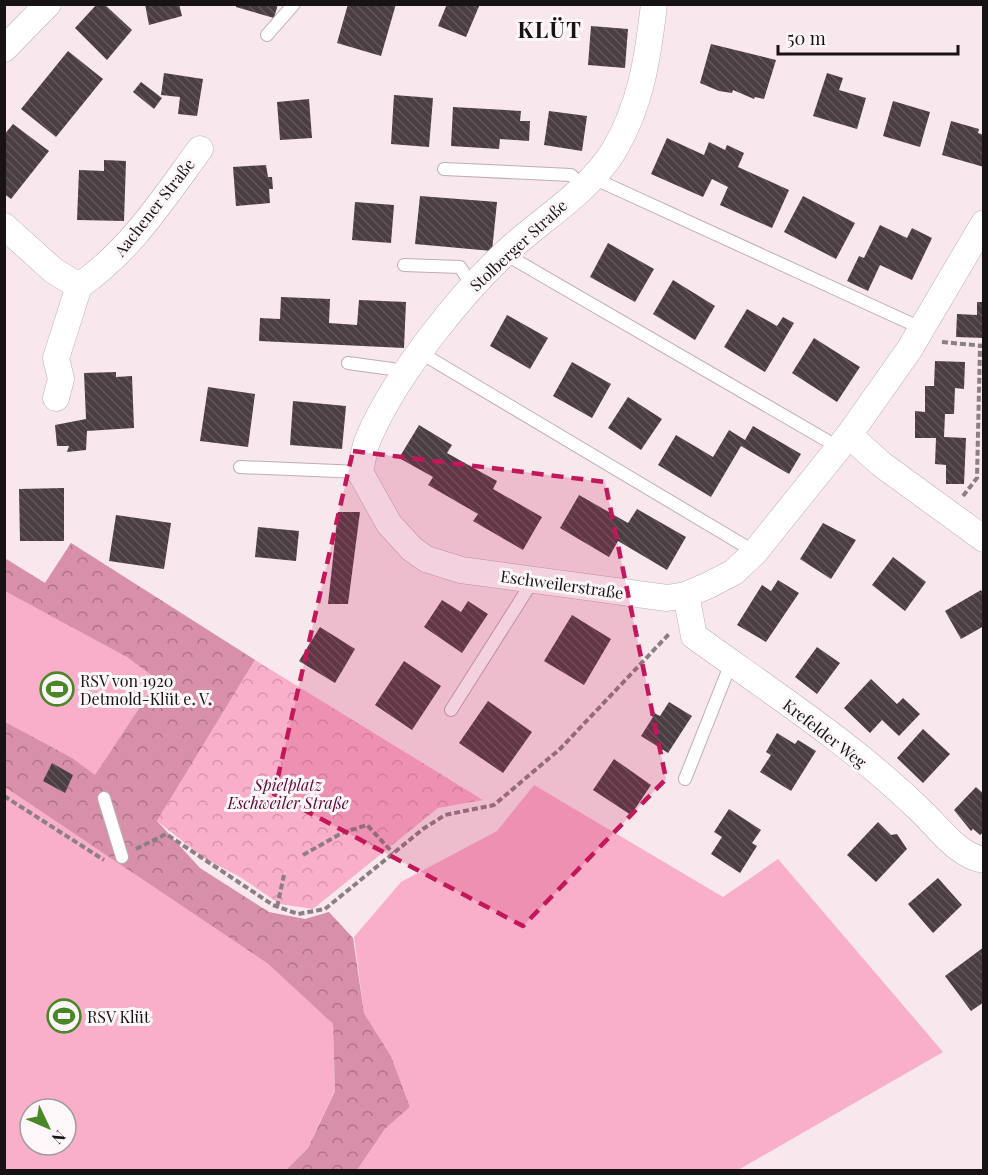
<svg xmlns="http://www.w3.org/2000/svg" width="988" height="1175" font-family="'Playfair Display',serif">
  <defs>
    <pattern id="forest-crowns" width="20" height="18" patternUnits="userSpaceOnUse" patternTransform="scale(1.5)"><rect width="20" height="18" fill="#d890aa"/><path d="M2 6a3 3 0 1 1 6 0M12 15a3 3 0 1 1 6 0" fill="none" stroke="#ae7489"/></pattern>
    <pattern id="park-crowns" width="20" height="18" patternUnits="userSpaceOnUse" patternTransform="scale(1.5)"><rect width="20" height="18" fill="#f9aec9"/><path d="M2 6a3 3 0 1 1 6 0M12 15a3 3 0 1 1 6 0" fill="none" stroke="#d595ac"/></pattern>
    <pattern id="building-back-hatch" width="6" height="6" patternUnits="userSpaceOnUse" patternTransform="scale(1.5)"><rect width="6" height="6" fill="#4b3e42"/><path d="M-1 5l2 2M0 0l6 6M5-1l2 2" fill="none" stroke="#61565a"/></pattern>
  </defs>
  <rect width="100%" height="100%" fill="#f8e7ec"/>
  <g fill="#f9aec9" fill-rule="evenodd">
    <path d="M71,543L255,660L157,821L267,963L333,1024L335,1090L308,1148L286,1170H5V558L45,583ZM30,1109H66V1145H30Z"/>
    <polygon points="534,785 723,897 778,859 943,1052 738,1170 357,1170 385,1129 410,1107 391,1056 364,1013 354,937 401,882 497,831"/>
  </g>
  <polygon fill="url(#forest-crowns)" points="71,543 255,660 157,821 200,868 269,912 305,919 329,912 353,938 364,1013 391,1056 410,1107 385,1129 357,1170 286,1170 308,1148 335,1091 333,1024 267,963 5,787 5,722 72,758 95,775 158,680 127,657 5,591 4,558 45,583"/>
  <polygon fill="url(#park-crowns)" points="255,660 483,800 438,808 313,909 280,904 240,877 204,858 157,821"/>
  <g fill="url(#building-back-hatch)">
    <polygon points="97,4 104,4 132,30 107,60 75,28"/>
    <polygon points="145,4 179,4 182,16 149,25"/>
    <polygon points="236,4 278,4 274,18 236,7"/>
    <polygon points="348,4 396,4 381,56 337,43"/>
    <polygon points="447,4 480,4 466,37 438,26"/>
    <polygon points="591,26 628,29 625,68 588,65"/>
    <polygon points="711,44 776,60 764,99 755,97 754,99 733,90 732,93 719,91 700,83"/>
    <polygon points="68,51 103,79 56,137 21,109"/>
    <polygon points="164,73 203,79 197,116 178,114 180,97 161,95"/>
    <polygon points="827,73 843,78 839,90 866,98 857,129 813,116"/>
    <polygon points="141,82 162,98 154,109 133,92"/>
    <polygon points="394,95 433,98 429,147 391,144"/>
    <polygon points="309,99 312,138 280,140 277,102"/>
    <polygon points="893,101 930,112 920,147 883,136"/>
    <polygon points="453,107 521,111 520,121 530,121 529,141 500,139 499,149 451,146"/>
    <polygon points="549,111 587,116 582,151 544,145"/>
    <polygon points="951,121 979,129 978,133 984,135 984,167 942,155"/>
    <polygon points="13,124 49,151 11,199 4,194 4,135"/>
    <polygon points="667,138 704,155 709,142 725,150 727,145 744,153 738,167 789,190 772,228 720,205 728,187 712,179 703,197 651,174"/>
    <polygon points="104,160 126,161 124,221 77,220 79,170 104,171"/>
    <polygon points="266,165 268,177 272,177 273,189 269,189 270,203 236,206 233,167"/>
    <polygon points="420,196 497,202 492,251 415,244"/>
    <polygon points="803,196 855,223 836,259 784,232"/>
    <polygon points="355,202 394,205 391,243 352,240"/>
    <polygon points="880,225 907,238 912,228 932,238 912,280 880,265 868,291 847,281 859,256 864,258"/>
    <polygon points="608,243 654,269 635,302 590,277"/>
    <polygon points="673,280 715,306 695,340 653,314"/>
    <polygon points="281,297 330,299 329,323 357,325 359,300 406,302 404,348 259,341 260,318 280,319"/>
    <polygon points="977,302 984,302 984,338 956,337 957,314 977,315"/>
    <polygon points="747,309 777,326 783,317 794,323 765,372 724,347"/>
    <polygon points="507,315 548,338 530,369 490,346"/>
    <polygon points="814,338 860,367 837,402 792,373"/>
    <polygon points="935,361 965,362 964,389 955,388 954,414 945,414 944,437 966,438 964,484 946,484 946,465 935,464 936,438 915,438 915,411 925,412 925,386 934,386"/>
    <polygon points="572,362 611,384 592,418 553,396"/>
    <polygon points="116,372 116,377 132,376 134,428 87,431 86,450 67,452 69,446 57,446 55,425 86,419 84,373"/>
    <polygon points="208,387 255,394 248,447 200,441"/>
    <polygon points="628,397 662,419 641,450 608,428"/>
    <polygon points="293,401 346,406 342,449 290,445"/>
    <polygon points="419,425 452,445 447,453 497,481 493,489 542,517 523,550 473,521 478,514 428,485 433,477 399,458"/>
    <polygon points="753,426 801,454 789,474 741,446 711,497 658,465 676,435 713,457 729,430 745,440"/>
    <polygon points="64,488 64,541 20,541 19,489"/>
    <polygon points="579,495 628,523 637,509 686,537 667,570 618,541 609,557 560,528"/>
    <polygon points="338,512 360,512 348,604 328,604"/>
    <polygon points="116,515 171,523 164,569 109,561"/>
    <polygon points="823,523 856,540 831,579 800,559"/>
    <polygon points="258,527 299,531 296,561 255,557"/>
    <polygon points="893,557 926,582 905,611 872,585"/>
    <polygon points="778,580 799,593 766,642 737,625 762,585 771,591"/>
    <polygon points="981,590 984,595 984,626 961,639 945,611"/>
    <polygon points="442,600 461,612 468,601 488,614 462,653 424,627"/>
    <polygon points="572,615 611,639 584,685 544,661"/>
    <polygon points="320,627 355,649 335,683 299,661"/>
    <polygon points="817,647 840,663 817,694 795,677"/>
    <polygon points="404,661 441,686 412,730 375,705"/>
    <polygon points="871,679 897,704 903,698 920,714 899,736 882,720 870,733 844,708"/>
    <polygon points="488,701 532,732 503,773 459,743"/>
    <polygon points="669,702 692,716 668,753 641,736 653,717 650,715 652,712 660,716"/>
    <polygon points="923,729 950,754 923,783 897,758"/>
    <polygon points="777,733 795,744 798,740 816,751 791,791 760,772 771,755 766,752"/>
    <polygon points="614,759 651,785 631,815 593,790"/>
    <polygon points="52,763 73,775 65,793 43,781"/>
    <polygon points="976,787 984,794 984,832 980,835 973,829 971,831 954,810"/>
    <polygon points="729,809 761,830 752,843 757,846 740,873 711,854 722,837 714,832"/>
    <polygon points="878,822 891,835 897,834 907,849 876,882 847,855"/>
    <polygon points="938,878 962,905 933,933 908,904"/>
    <polygon points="984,947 984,1002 971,1011 945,976"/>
  </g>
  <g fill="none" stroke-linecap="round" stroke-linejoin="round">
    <g stroke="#beaeb3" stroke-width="14">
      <g id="service">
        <polyline points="267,35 294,4"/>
        <polyline points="444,169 571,175 582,186"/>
        <polyline points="593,178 923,329"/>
        <polyline points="505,254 838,447"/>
        <polyline points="404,265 460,267 473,287"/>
        <polyline points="421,353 755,552"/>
        <polyline points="348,363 392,369 404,376"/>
        <polyline points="240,467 360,472"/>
        <polyline points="451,710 534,579"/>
        <polyline points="685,779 731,663"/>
        <polyline points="104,798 122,857"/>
      </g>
    </g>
    <g stroke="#beaeb3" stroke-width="27">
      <g id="minor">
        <path d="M654,4C648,57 641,106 613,152C589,190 547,216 514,245C464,289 395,376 369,437C364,447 363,460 360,472L389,524L412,549L426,559L461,570L667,598L686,595L709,585L734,572L755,552L849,435L909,350L984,223"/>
        <polyline points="4,49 48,4"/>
        <polyline points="4,226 54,271 79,286 56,358 61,379 56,398"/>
        <path d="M79,286C131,250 163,199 200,149"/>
        <polyline points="849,435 881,464 984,539"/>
        <path d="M686,595L694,636C770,691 852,744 920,810C938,827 958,856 984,860"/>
      </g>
    </g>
    <g stroke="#8a7f82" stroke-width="4" stroke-dasharray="6 3" stroke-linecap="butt">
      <polyline points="942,342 984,346"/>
      <polyline points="963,496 977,478 980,346"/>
      <polyline points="4,796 104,860"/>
      <polyline points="136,849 166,834 273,905 298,914 325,909 423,829 445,815 494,805 560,749 669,634"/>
      <polyline points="303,855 342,833 367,825 393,853"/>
      <polyline points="277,907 284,875"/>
    </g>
    <use href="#service" stroke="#fff" stroke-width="12"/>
    <use href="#minor" stroke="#fff" stroke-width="26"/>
  </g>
  <path fill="#c2185b" fill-opacity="0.2" stroke="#c2185b" stroke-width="4.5" stroke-dasharray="12 8" stroke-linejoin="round" d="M353,451L605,482L666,779L523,926L274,794Z"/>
  <defs>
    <g id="stadium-ring" transform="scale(1.725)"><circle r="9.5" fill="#fef7f9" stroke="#4a8726" stroke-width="1.5"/><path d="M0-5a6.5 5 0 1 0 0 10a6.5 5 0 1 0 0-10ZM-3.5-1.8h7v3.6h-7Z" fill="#4a8726"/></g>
  </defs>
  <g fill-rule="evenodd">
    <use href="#stadium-ring" x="57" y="689"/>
    <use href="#stadium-ring" x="64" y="1016"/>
  </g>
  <g text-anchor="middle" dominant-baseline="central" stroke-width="6" stroke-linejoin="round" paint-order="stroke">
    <g font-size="16" fill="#171214" stroke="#fef7f9">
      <text transform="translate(154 207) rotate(-52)">Aachener Straße</text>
      <text transform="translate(518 245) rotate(-43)">Stolberger Straße</text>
      <text transform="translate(562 584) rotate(8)">Eschweilerstraße</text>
      <text transform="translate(825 733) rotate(38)">Krefelder Weg</text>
    </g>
    <g font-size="16" fill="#171214" stroke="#fef7f9" text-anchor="start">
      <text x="80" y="680">RSV von 1920<tspan x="80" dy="18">Detmold-Klüt e. V.</tspan></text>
      <text x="87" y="1016">RSV Klüt</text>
    </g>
    <g font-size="16" font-style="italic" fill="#5c0433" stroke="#fef7f9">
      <text x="288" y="784">Spielplatz<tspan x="288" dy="18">Eschweiler Straße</tspan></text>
    </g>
    <g font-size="22" font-weight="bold" letter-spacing="1.5" fill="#171214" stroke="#fef7f9">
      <text x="550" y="29">KLÜT</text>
    </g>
  </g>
  <rect width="988" height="1175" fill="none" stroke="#171214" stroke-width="12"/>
  <g transform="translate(48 1127) rotate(134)"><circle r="28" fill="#fef7f9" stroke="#a29b9d" stroke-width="1.5"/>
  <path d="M0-4.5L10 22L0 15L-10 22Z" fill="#4a8726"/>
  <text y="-9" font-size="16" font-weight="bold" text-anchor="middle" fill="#171214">N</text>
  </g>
  <path d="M778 45v9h180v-9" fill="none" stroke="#171214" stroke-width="3"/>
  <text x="787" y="45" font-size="18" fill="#171214" stroke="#fef7f9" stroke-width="4.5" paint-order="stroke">50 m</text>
</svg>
